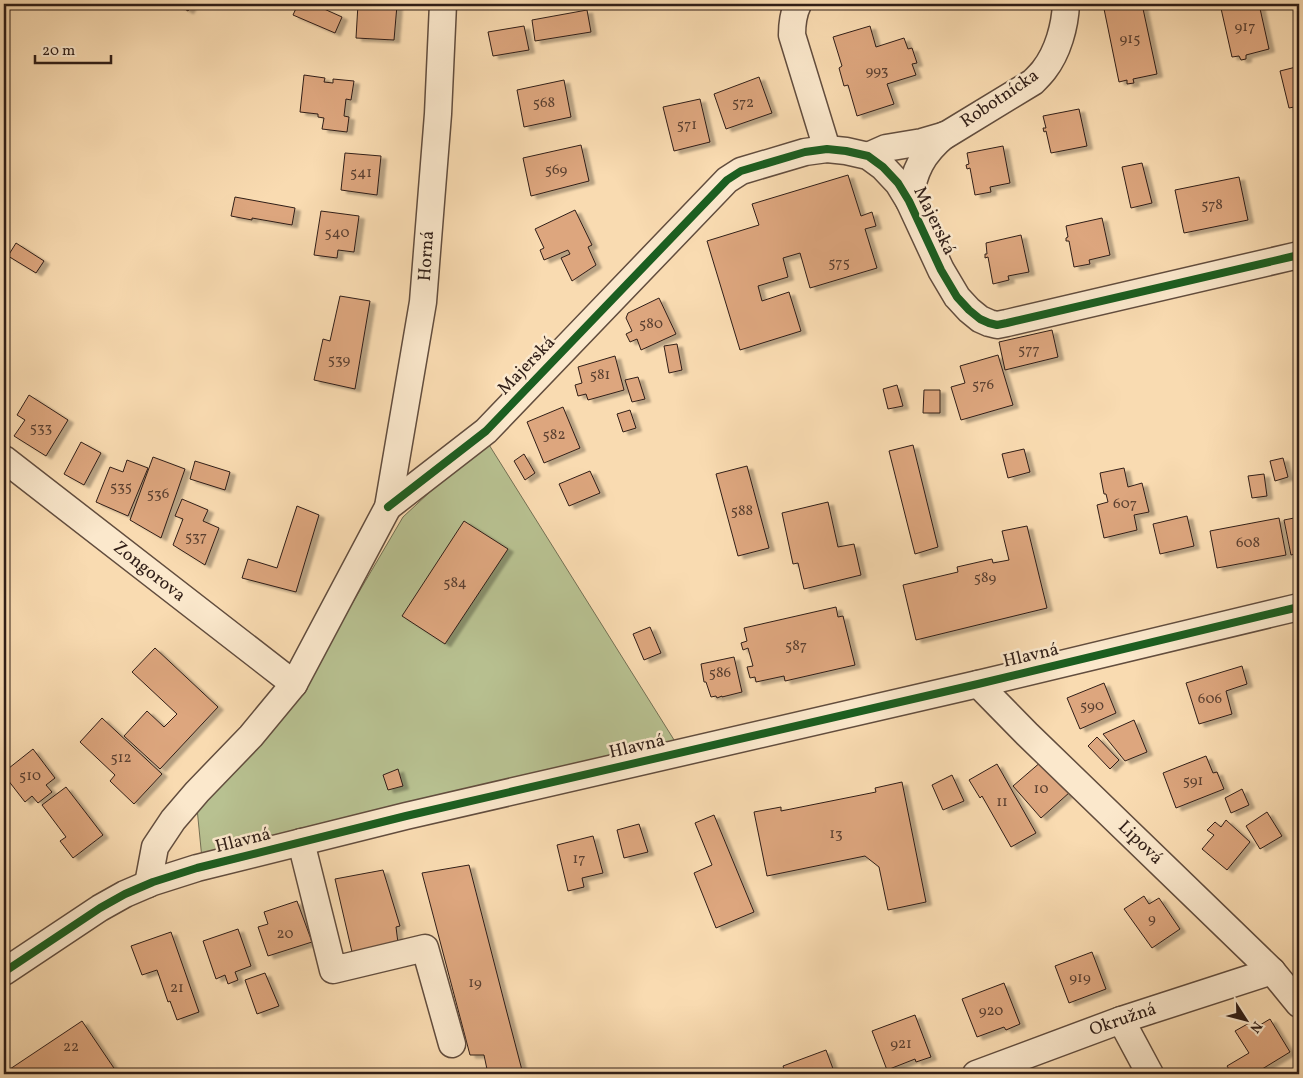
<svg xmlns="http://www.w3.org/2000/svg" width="1303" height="1078" font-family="Vollkorn,serif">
  <defs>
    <filter id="shadow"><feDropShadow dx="5.5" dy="3" stdDeviation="1" flood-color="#0004"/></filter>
  </defs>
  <rect width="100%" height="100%" fill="#f9dbb1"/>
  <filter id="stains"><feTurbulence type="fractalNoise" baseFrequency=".004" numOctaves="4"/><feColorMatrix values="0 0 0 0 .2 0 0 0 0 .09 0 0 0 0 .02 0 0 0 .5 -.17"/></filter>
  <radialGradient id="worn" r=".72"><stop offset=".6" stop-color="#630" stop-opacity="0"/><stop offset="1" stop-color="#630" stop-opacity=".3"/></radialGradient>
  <polygon fill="#b8c191" stroke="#747054" points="486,440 676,743 202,859 197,808 302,689 403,517"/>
  <g fill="#dda67e" stroke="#301e17" filter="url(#shadow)">
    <polygon points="177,4 192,4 188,11"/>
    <polygon points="298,4 313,4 342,17 335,33 293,15"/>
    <polygon points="358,4 384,4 397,5 394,40 356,38"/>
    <polygon points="1103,4 1142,4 1157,74 1133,79 1134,83 1127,84 1127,80 1119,82"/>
    <polygon points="1220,4 1259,4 1269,49 1246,55 1246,59 1241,60 1239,56 1232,57"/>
    <polygon points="587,10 591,32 535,41 532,20"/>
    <polygon points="524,26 529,50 493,56 488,32"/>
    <polygon points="870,26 876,47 904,38 908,49 912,48 917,63 912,64 916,75 887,84 894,104 857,116 848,85 844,86 839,68 842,66 833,37"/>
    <polygon points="1296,67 1299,79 1299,106 1289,108 1280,71"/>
    <polygon points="304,75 325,78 324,82 333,83 333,79 354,81 351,100 346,99 344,116 349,117 347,132 322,129 324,118 318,117 318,114 300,112"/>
    <polygon points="759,77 772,113 726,129 714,94"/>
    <polygon points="564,80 571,117 524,127 517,90"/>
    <polygon points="700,99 710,142 674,151 663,107"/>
    <polygon points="1079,109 1087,146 1051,153 1046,131 1044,132 1043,128 1046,128 1043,116"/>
    <polygon points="581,145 589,181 531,196 523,158"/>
    <polygon points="1003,146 1010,183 990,187 991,192 975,195 970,168 967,169 966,165 969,164 967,153"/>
    <polygon points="345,153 381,156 377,195 341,190"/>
    <polygon points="1142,163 1152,203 1131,208 1122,167"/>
    <polygon points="848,175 861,216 872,212 876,226 865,229 877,268 810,288 800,253 783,258 788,277 758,286 762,301 789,292 801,331 740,350 707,241 759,225 752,204"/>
    <polygon points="1239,177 1248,220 1184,233 1175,190"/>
    <polygon points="235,197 295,208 292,225 252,218 252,220 231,216"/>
    <polygon points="575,210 592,245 588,247 596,265 572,281 561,258 570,254 568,250 544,260 540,250 544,248 535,229"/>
    <polygon points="321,211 359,216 354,252 338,250 337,258 314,255"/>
    <polygon points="1102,218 1110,255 1089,260 1090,264 1074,267 1069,241 1066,241 1066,238 1068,237 1066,226"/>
    <polygon points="1021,235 1029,272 1008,276 1009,280 993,284 988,257 985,258 985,254 987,254 986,243"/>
    <polygon points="16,243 44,261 36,273 8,256"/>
    <polygon points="340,296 370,301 355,389 314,380 323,339 330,341"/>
    <polygon points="659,298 676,334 641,350 637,339 630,342 626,334 632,331 626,318 628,313"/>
    <polygon points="1052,330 1058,357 1005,370 999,342"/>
    <polygon points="677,344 682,370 669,373 664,346"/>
    <polygon points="998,355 1013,405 961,420 951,387 965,383 960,366"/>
    <polygon points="615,356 624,390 588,400 586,394 578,396 575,385 582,383 578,367"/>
    <polygon points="638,377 645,399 632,402 625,380"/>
    <polygon points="897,385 903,406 888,409 883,389"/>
    <polygon points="924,390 940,390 940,413 923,413"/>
    <polygon points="29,395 68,420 46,456 14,436 25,420 17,415"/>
    <polygon points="563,407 580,448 544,463 527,422"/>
    <polygon points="630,410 636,428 623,432 617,414"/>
    <polygon points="81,442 101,453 84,485 64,474"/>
    <polygon points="913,445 938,547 915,554 889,451"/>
    <polygon points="1024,449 1030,472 1008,478 1002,454"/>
    <polygon points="524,454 535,473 525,480 514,461"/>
    <polygon points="153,457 185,469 161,538 130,520"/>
    <polygon points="1283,458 1288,477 1275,481 1270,461"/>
    <polygon points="127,460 148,468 128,516 96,502 110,467 123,472"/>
    <polygon points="195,461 230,472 225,490 190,479"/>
    <polygon points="747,466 769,548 738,556 716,474"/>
    <polygon points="1124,468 1128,487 1142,483 1149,512 1134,515 1137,530 1104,538 1097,505 1108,502 1106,494 1104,494 1100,473"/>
    <polygon points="590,471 600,493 569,506 559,484"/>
    <polygon points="1264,474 1267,496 1252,498 1248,476"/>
    <polygon points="182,499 208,510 203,521 219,528 205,565 173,545 183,519 175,516"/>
    <polygon points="828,502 838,547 854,544 861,575 804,589 798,563 793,564 782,513"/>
    <polygon points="297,506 319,515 296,592 242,578 248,559 277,568"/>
    <polygon points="1187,516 1194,546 1160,554 1153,524"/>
    <polygon points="1299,517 1299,553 1291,555 1284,520"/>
    <polygon points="1279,518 1286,555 1217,568 1210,531"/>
    <polygon points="464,521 508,549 445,644 402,616"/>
    <polygon points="1027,526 1047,608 916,640 903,585 958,572 957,567 992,559 993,563 1009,560 1002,531"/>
    <polygon points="836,607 838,617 843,616 855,665 785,681 784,676 756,682 755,677 750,678 747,667 753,666 748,648 743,650 741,643 747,641 744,628"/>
    <polygon points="650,627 661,653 644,660 633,634"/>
    <polygon points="155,648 218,707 160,769 124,736 147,711 164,727 177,714 132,672"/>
    <polygon points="734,657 742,692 722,697 722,696 717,698 716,696 711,697 706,682 704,682 701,664"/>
    <polygon points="1242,666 1247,684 1226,691 1232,714 1199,724 1186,683"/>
    <polygon points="1104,683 1116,713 1080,729 1067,698"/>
    <polygon points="102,718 162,774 134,804 110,781 115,775 80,742"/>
    <polygon points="1134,720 1147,752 1125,761 1103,734"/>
    <polygon points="1097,737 1119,760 1110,769 1088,746"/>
    <polygon points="33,749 55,778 46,785 52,792 38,803 32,796 25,802 4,775 4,772"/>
    <polygon points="1206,756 1213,773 1217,772 1224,789 1176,808 1163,773"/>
    <polygon points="1042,761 1070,792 1041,818 1013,786"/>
    <polygon points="997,764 1036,833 1011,847 982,796 980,798 969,780"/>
    <polygon points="398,769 403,786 388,790 383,775"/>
    <polygon points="952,775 964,801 943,810 932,785"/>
    <polygon points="902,782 926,902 888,910 879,867 865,856 767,876 754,812 781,807 781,811 876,792 875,788"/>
    <polygon points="66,787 103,835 73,858 60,841 66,837 42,805"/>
    <polygon points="1242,789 1249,805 1231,813 1225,798"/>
    <polygon points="1267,812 1282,836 1260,849 1246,826"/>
    <polygon points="714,815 754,912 716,928 694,873 712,865 695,823"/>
    <polygon points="1226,820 1250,842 1227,870 1202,849 1214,835 1207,830 1215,822 1221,827"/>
    <polygon points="639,824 648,852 624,858 617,830"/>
    <polygon points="593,836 603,873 582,878 584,887 568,891 557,845"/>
    <polygon points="469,865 505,1005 523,1074 488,1074 484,1055 470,1055 422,873"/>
    <polygon points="383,870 400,926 396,927 398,943 352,952 335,879"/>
    <polygon points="1144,896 1149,904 1159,898 1180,929 1152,948 1124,909"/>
    <polygon points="297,901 312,942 268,956 258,927 268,924 264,912"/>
    <polygon points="238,929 251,966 235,972 238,980 228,984 225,975 216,979 203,941"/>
    <polygon points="171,932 199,1012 177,1020 170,1001 168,1002 157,970 142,975 131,946"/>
    <polygon points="1092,952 1106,989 1069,1003 1055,966"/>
    <polygon points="265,973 279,1006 257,1014 245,980"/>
    <polygon points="1004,983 1020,1024 1006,1030 1004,1027 977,1037 962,999"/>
    <polygon points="915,1015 931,1057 916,1062 915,1059 887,1070 872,1031"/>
    <polygon points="1270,1019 1290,1052 1254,1074 1232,1074 1227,1066 1249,1053 1235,1031 1251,1022 1255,1028"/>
    <polygon points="82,1021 118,1074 4,1074 4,1073"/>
    <polygon points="826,1050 835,1074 786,1074 783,1066"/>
  </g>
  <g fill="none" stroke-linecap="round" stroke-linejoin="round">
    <g stroke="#624d3e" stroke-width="29">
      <g id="minor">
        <path d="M798,4C793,14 792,24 792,35L827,149"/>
        <path d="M868,156L886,148L922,142L946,135L1033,82C1037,78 1041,74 1044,70C1058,52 1065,26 1066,4"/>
        <path d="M909,201C914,171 922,154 945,135"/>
        <polyline points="4,459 294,684"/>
        <polyline points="388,507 486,431 727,180 741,171 805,152 827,149 846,151 868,156 883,167 898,183 909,201 941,270 957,297 969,310 980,319 989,323 997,325 1007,323 1299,255"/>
        <polyline points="978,684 1027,734 1272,971 1299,1004"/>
        <polyline points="301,842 333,970 425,948 452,1044"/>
        <polyline points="148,884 155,847 173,820 197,792 251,736 294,684 388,507 423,302 438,114 443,4"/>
        <polyline points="4,972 100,908 125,894 153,882 197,868 406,816 978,684 1299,607"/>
        <polyline points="1121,1020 1150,1074"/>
        <polyline points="976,1074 1121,1020 1272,971"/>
      </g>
    </g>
    <use href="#minor" stroke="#fbe8cc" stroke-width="26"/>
    <g stroke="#fbe8cc" stroke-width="11">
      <g id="cycleway">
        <polyline points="388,507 486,431 727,180 741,171 805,152 827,149 846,151 868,156 883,167 898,183 909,201 941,270 957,297 969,310 980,319 989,323 997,325 1007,323 1299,255"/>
        <polyline points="4,972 100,908 125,894 153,882 197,868 406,816 978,684 1299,607"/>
      </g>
    </g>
    <use href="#cycleway" stroke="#1b5e20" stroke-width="8"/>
  </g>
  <g text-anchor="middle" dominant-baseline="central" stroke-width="5" stroke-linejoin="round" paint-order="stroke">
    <g font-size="15" fill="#5b4031">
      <text x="1245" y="27">917</text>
      <text x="1130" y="39">915</text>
      <text x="877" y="71">993</text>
      <text x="544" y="103">568</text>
      <text x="743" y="103">572</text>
      <text x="687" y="125">571</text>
      <text x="556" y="170">569</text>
      <text x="361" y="173">541</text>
      <text x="1212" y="205">578</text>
      <text x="337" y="233">540</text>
      <text x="839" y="263">575</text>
      <text x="651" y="324">580</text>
      <text x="1029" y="350">577</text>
      <text x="339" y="360">539</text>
      <text x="600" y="375">581</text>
      <text x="983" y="385">576</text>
      <text x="41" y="428">533</text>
      <text x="554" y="435">582</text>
      <text x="121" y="487">535</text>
      <text x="158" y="494">536</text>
      <text x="1125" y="504">607</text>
      <text x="742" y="511">588</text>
      <text x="196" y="537">537</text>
      <text x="1248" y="543">608</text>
      <text x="985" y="578">589</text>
      <text x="455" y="583">584</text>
      <text x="796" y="646">587</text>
      <text x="720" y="673">586</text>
      <text x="1210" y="699">606</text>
      <text x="1092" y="706">590</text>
      <text x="121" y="758">512</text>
      <text x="30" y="776">510</text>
      <text x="1193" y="781">591</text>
      <text x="1041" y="789">10</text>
      <text x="1002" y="802">11</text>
      <text x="836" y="834">13</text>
      <text x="579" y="859">17</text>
      <text x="1152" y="919">9</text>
      <text x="285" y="934">20</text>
      <text x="1080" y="978">919</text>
      <text x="475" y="983">19</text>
      <text x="177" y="988">21</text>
      <text x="991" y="1011">920</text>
      <text x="901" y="1044">921</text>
      <text x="71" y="1047">22</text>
    </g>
    <g font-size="18" fill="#301e17" stroke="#fbe8cc">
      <text transform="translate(1000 99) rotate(-34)">Robotnícka</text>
      <text transform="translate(934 221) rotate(64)">Majerská</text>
      <text transform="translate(427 256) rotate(-86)">Horná</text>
      <text transform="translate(527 366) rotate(-46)">Majerská</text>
      <text transform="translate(149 572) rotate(38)">Zongorova</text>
      <text transform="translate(1031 656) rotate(-13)">Hlavná</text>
      <text transform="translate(637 747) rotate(-13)">Hlavná</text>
      <text transform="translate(243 841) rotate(-14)">Hlavná</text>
      <text transform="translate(1140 843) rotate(44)">Lipová</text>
      <text transform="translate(1123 1020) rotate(-19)">Okružná</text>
    </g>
  </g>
  <rect width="1303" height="1078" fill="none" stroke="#f9dbb1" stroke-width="20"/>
  <rect x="5" y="5" width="1293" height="1068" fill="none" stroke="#301e17" stroke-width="2.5"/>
  <rect x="10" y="10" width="1283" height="1058" fill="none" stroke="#301e17"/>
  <g transform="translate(1246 1020) rotate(126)" stroke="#fbe8cc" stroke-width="4" paint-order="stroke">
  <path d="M0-4L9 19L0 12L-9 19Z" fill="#301e17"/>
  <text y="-8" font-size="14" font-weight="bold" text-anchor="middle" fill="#301e17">N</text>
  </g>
  <path d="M35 55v8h76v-8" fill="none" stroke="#301e17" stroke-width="2.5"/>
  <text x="42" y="55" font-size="15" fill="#301e17" stroke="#fbe8cc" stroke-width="4" paint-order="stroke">20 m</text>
  <rect width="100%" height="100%" filter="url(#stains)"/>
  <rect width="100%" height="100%" fill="url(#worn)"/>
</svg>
